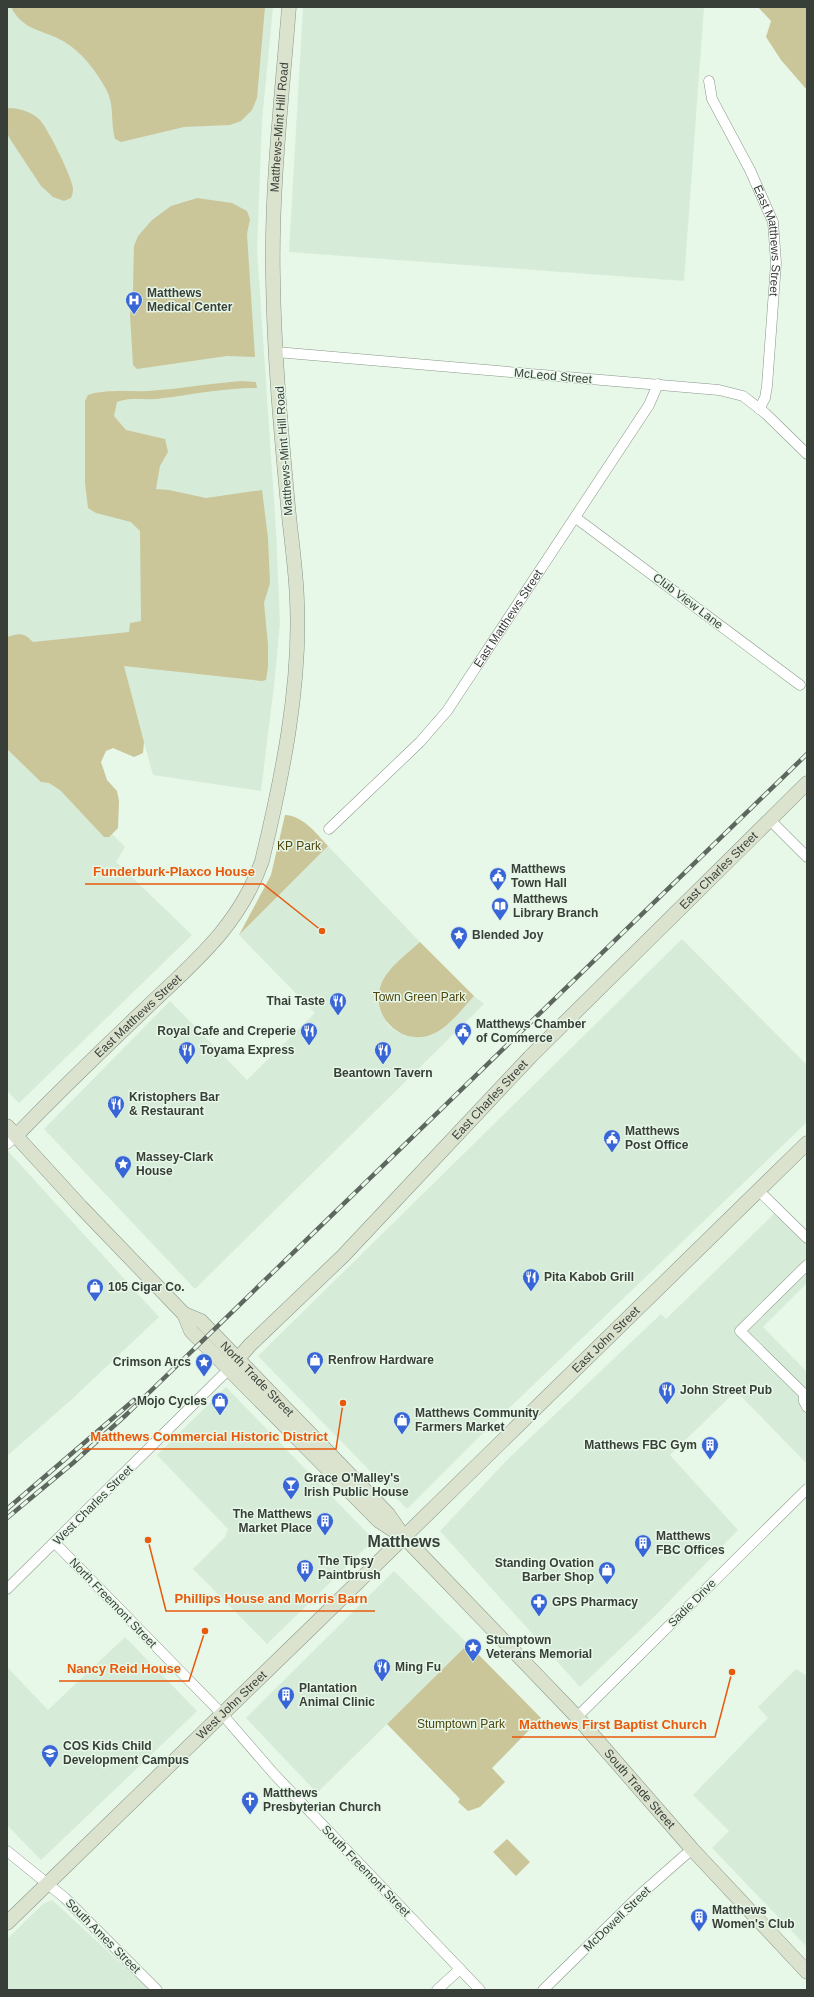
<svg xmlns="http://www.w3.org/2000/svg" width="814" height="1997" font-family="Arial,sans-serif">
  <rect width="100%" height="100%" fill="#e7f7e8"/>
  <g fill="#d7ecd8">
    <polygon points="7,7 273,7 262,121 257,249 276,530 280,623 274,686 261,791 153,775 123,666 7,670"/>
    <polygon points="303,7 704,7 684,281 289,252"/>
    <polygon points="7,738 48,766 112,834 125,847 116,862 192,935 19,1103 7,1091"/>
    <polygon points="328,846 420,942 387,973 387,1023 389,1026 397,1032 446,1025 474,996 484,1004 195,1289 44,1129 170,1001 247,1080 315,1013 239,935"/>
    <polygon points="682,939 807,1065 807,1122 475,1441 407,1509 258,1356"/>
    <polygon points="7,1150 159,1317 71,1400 7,1456"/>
    <polygon points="781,1207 807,1234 807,1283 763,1327 807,1372 807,1389 801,1396 807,1402 807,1464 736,1391 670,1455 738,1530 658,1613 580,1687 440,1531 510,1457 661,1314 666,1319"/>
    <polygon points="226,1387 374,1540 267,1644 193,1569 225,1537 228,1529 157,1455"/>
    <polygon points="394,1571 468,1644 317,1793 246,1718"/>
    <polygon points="125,1637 197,1711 41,1860 7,1825 7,1667 48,1710"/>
    <polygon points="796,1669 807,1676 807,1947 712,1848 729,1831 693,1795 768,1718 758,1707"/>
    <polygon points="52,1900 150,1990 7,1990 7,1939 43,1904"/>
  </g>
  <g fill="#cbc59a">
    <path d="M11,7H265L257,98L252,110L241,121L230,125L184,127L121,142L115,139C110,122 115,105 106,89C96,71 81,51 63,41C42,29 23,31 11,7Z"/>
    <polygon points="758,7 807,7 807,90 781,60 766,37 771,21"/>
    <path d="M9,108C19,108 32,112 40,120C48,129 72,177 73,189C73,192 72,196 71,198L64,201L53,197L41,186L10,139L7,133V109Z"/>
    <polygon points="197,198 232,203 247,211 250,219 247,234 255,357 227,356 137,369 133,365 130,315 133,290 134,246 138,236 152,220 171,206"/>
    <path d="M242,381L256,382L257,388C223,388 190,395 156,399C143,400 129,397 117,402L114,416L126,430L165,439L168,452L160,466L156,489L169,490L206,498L262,490L268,538L270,583L264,603L268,645V667L266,680L262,681L124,666L144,742L143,753L134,757L113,748L106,751L101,762L107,780L117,791L119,801L118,828L109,837H104L60,790L49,783L41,782L7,749V637C19,633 24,632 33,642L129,632L130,623L141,621L140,531L131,522L96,513L88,508L85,483V401L88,395C107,389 128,392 148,391C180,389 211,383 242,381Z"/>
    <path d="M285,815C303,816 316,833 328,846L239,935L271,875Z"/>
    <path d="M420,942L474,996C463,1008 451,1024 437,1032C405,1050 369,1018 381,985C387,968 407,954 420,942Z"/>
    <polygon points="468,1644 541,1718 492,1768 505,1782 480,1807 468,1811 458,1802 460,1799 387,1724"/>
    <polygon points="507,1839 530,1862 516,1876 493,1852"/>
  </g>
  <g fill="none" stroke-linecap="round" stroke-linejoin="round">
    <g stroke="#889789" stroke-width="11">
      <g id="street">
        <path id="s1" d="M709,81L712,99L750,170L773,222L776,263L767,386L765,398L759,409"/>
        <polyline points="276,352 719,390 743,396 765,413 807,454"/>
        <polyline points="576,518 800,685"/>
        <polyline points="770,820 807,857"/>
        <path id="s2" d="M329,829L420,742L447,711L649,405L658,384"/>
        <polyline points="7,1144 16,1136"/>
        <polyline points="758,1190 807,1238"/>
        <polyline points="807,1265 740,1331 804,1394 804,1401 807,1407"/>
        <polyline points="55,1543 222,1714 274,1774 480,1990"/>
        <polyline points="7,1589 229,1369"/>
        <polyline points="577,1717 807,1489"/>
        <polyline points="7,1851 65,1898 157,1990"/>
        <polyline points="437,1990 460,1969"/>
        <polyline points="543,1990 642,1893 692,1849"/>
      </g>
    </g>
    <g stroke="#889789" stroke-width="15">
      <g id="secondary">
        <polyline points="7,1126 81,1207 184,1314 191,1331 379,1521 399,1534"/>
        <path id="s3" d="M16,1136C57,1093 100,1052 143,1011C192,964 239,927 262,861C282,778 301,686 297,601C296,569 291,538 288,506C281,431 274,354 273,278C271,189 282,96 289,7"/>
        <path id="s4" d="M184,1314L201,1321L388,1514L404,1537L577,1717L692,1849L807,1972"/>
        <path id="s5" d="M229,1369L250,1345L343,1256L530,1057L807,783"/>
        <path id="s6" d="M7,1923L314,1625L807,1143"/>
      </g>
    </g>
    <use href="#street" stroke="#fff" stroke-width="10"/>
    <use href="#secondary" stroke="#dbe2ce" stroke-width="14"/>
    <g stroke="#5e675f" stroke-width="4.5">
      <g id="rail">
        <polyline points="7,1509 134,1400"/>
        <polyline points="7,1518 73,1463 127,1414 807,754"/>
      </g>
    </g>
    <use href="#rail" stroke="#e7f7e8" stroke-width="3" stroke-dasharray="9" stroke-linecap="butt"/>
  </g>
  <defs>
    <g id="hospital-pin" transform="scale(0.9)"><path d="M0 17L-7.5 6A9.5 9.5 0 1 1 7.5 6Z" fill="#3966d6" stroke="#e7f7e8"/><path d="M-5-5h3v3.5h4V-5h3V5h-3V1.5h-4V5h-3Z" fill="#fff"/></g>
    <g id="civic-pin" transform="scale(0.9)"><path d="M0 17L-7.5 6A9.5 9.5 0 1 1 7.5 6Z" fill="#3966d6" stroke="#e7f7e8"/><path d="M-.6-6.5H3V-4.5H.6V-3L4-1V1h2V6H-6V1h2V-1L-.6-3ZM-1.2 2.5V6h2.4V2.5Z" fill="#fff"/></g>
    <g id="library-pin" transform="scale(0.9)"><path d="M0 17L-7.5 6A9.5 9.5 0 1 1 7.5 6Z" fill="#3966d6" stroke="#e7f7e8"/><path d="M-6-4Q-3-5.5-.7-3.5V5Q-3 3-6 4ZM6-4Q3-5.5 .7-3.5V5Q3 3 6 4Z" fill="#fff"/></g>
    <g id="sight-pin" transform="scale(0.9)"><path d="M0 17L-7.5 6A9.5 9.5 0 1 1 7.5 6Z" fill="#3966d6" stroke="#e7f7e8"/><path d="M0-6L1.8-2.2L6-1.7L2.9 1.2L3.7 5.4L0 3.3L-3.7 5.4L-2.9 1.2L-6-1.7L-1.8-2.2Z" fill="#fff"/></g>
    <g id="restaurant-pin" transform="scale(0.9)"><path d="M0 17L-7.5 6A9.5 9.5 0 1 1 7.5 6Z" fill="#3966d6" stroke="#e7f7e8"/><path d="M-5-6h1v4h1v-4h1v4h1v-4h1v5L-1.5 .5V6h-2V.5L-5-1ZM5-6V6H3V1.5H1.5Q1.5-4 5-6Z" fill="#fff"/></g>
    <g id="shop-pin" transform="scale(0.9)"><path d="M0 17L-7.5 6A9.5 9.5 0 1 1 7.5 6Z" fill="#3966d6" stroke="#e7f7e8"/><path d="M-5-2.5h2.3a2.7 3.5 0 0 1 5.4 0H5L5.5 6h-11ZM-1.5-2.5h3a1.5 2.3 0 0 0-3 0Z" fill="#fff"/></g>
    <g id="building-pin" transform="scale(0.9)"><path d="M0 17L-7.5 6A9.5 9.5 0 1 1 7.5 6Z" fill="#3966d6" stroke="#e7f7e8"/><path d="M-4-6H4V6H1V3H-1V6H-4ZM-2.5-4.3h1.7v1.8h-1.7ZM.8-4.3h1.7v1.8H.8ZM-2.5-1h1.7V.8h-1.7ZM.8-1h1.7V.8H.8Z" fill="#fff"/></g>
    <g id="bar-pin" transform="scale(0.9)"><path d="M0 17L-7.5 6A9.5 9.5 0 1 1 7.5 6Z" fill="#3966d6" stroke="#e7f7e8"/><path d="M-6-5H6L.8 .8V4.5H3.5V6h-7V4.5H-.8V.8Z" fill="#fff"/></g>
    <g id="pharmacy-pin" transform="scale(0.9)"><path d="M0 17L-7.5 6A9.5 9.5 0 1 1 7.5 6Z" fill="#3966d6" stroke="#e7f7e8"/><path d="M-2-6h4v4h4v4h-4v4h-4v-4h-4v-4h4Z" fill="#fff"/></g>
    <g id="school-pin" transform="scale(0.9)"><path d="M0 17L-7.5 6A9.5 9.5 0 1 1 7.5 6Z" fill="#3966d6" stroke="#e7f7e8"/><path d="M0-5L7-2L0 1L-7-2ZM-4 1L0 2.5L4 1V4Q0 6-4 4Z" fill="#fff"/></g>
    <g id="church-pin" transform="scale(0.9)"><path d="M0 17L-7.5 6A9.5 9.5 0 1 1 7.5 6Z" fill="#3966d6" stroke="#e7f7e8"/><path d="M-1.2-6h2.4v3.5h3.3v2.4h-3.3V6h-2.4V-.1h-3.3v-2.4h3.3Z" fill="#fff"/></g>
  </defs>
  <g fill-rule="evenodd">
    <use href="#hospital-pin" x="134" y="300"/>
    <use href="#civic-pin" x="498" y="876"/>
    <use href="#library-pin" x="500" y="906"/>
    <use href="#sight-pin" x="459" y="935"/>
    <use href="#restaurant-pin" x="338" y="1001"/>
    <use href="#restaurant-pin" x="309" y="1031"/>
    <use href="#civic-pin" x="463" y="1031"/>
    <use href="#restaurant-pin" x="187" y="1050"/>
    <use href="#restaurant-pin" x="383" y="1050"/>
    <use href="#restaurant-pin" x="116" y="1104"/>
    <use href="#civic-pin" x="612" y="1138"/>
    <use href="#sight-pin" x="123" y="1164"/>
    <use href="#restaurant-pin" x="531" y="1277"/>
    <use href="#shop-pin" x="95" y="1287"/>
    <use href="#shop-pin" x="315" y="1360"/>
    <use href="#sight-pin" x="204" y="1362"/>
    <use href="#restaurant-pin" x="667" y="1390"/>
    <use href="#shop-pin" x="220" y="1401"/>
    <use href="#shop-pin" x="402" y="1420"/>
    <use href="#building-pin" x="710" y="1445"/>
    <use href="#bar-pin" x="291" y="1485"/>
    <use href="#building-pin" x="325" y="1521"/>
    <use href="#building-pin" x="643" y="1543"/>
    <use href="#building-pin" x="305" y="1568"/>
    <use href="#shop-pin" x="607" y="1570"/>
    <use href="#pharmacy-pin" x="539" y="1602"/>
    <use href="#sight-pin" x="473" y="1647"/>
    <use href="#restaurant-pin" x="382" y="1667"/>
    <use href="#building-pin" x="286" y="1695"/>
    <use href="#school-pin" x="50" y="1753"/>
    <use href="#church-pin" x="250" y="1800"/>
    <use href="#building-pin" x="699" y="1917"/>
  </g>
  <g text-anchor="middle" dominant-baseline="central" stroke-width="3" stroke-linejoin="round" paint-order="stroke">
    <g font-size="12" fill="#383f39" stroke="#e7f7e8">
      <text stroke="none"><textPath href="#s3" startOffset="1110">Matthews-Mint Hill Road</textPath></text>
      <text stroke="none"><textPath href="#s1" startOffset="173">East Matthews Street</textPath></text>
      <text transform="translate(553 376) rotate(5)">McLeod Street</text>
      <text transform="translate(284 451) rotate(-94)">Matthews-Mint Hill Road</text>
      <text transform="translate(688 601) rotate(37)">Club View Lane</text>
      <text stroke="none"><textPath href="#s2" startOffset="278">East Matthews Street</textPath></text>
      <text stroke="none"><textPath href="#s5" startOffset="699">East Charles Street</textPath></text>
      <text stroke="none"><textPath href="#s3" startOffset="171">East Matthews Street</textPath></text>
      <text stroke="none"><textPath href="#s5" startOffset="375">East Charles Street</textPath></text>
      <text stroke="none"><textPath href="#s6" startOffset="836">East John Street</textPath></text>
      <text stroke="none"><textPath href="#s4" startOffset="99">North Trade Street</textPath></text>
      <text transform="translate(93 1505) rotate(-45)">West Charles Street</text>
      <text transform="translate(113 1603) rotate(46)">North Freemont Street</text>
      <text transform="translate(692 1603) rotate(-45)">Sadie Drive</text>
      <text stroke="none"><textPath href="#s6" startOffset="313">West John Street</textPath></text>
      <text stroke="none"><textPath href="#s4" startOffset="660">South Trade Street</textPath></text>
      <text transform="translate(366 1871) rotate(46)">South Freemont Street</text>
      <text transform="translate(617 1919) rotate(-44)">McDowell Street</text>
      <text transform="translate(103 1936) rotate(45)">South Ames Street</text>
    </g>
    <g font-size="12" font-weight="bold" fill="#383f39" stroke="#e7f7e8" text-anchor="start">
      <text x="147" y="293">Matthews<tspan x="147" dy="14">Medical Center</tspan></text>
      <text x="511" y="869">Matthews<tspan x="511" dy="14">Town Hall</tspan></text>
      <text x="513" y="899">Matthews<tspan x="513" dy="14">Library Branch</tspan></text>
      <text x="472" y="935">Blended Joy</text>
      <text x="325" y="1001" text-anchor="end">Thai Taste</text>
      <text x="476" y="1024">Matthews Chamber<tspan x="476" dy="14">of Commerce</tspan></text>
      <text x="296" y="1031" text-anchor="end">Royal Cafe and Creperie</text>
      <text x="200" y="1050">Toyama Express</text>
      <text x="383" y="1073" text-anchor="middle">Beantown Tavern</text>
      <text x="129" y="1097">Kristophers Bar<tspan x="129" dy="14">&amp; Restaurant</tspan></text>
      <text x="625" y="1131">Matthews<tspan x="625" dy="14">Post Office</tspan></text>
      <text x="136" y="1157">Massey-Clark<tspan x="136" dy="14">House</tspan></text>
      <text x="544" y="1277">Pita Kabob Grill</text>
      <text x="108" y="1287">105 Cigar Co.</text>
      <text x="328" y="1360">Renfrow Hardware</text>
      <text x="191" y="1362" text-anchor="end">Crimson Arcs</text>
      <text x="680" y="1390">John Street Pub</text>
      <text x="207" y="1401" text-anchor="end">Mojo Cycles</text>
      <text x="415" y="1413">Matthews Community<tspan x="415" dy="14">Farmers Market</tspan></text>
      <text x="697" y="1445" text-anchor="end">Matthews FBC Gym</text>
      <text x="304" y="1478">Grace O'Malley's<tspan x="304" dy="14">Irish Public House</tspan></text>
      <text x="312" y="1514" text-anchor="end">The Matthews<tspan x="312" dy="14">Market Place</tspan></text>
      <text x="656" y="1536">Matthews<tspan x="656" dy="14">FBC Offices</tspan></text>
      <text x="318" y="1561">The Tipsy<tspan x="318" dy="14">Paintbrush</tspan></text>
      <text x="594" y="1563" text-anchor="end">Standing Ovation<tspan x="594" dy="14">Barber Shop</tspan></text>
      <text x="552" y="1602">GPS Pharmacy</text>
      <text x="486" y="1640">Stumptown<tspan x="486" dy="14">Veterans Memorial</tspan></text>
      <text x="395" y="1667">Ming Fu</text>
      <text x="299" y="1688">Plantation<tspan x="299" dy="14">Animal Clinic</tspan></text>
      <text x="63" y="1746">COS Kids Child<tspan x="63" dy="14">Development Campus</tspan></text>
      <text x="263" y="1793">Matthews<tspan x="263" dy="14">Presbyterian Church</tspan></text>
      <text x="712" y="1910">Matthews<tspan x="712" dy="14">Women's Club</tspan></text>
    </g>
    <g font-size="12" fill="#4e450d" stroke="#e7f7e8">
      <text x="299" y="846">KP Park</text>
      <text x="419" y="997">Town Green Park</text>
      <text x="461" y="1724">Stumptown Park</text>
    </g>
    <g font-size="16" font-weight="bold" fill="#383f39" stroke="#e7f7e8">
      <text x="404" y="1541">Matthews</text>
    </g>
  </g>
  <path fill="none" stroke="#e8590c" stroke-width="1.5" d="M322 931L263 884H85M343 1403L336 1449H82M148 1540L166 1611H375M205 1631L189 1681H59M732 1672L715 1737H512"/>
  <g fill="#e8590c" stroke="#e7f7e8" stroke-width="1.5">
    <circle cx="322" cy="931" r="4"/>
    <circle cx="343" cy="1403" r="4"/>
    <circle cx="148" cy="1540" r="4"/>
    <circle cx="205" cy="1631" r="4"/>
    <circle cx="732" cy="1672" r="4"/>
  </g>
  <g font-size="13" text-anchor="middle" font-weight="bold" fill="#e8590c" stroke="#e7f7e8" stroke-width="3" stroke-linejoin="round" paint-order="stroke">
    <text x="174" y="876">Funderburk-Plaxco House</text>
    <text x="209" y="1441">Matthews Commercial Historic District</text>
    <text x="271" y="1603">Phillips House and Morris Barn</text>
    <text x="124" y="1673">Nancy Reid House</text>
    <text x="613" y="1729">Matthews First Baptist Church</text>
  </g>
  <rect width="814" height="1997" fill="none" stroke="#383f39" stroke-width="16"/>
</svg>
